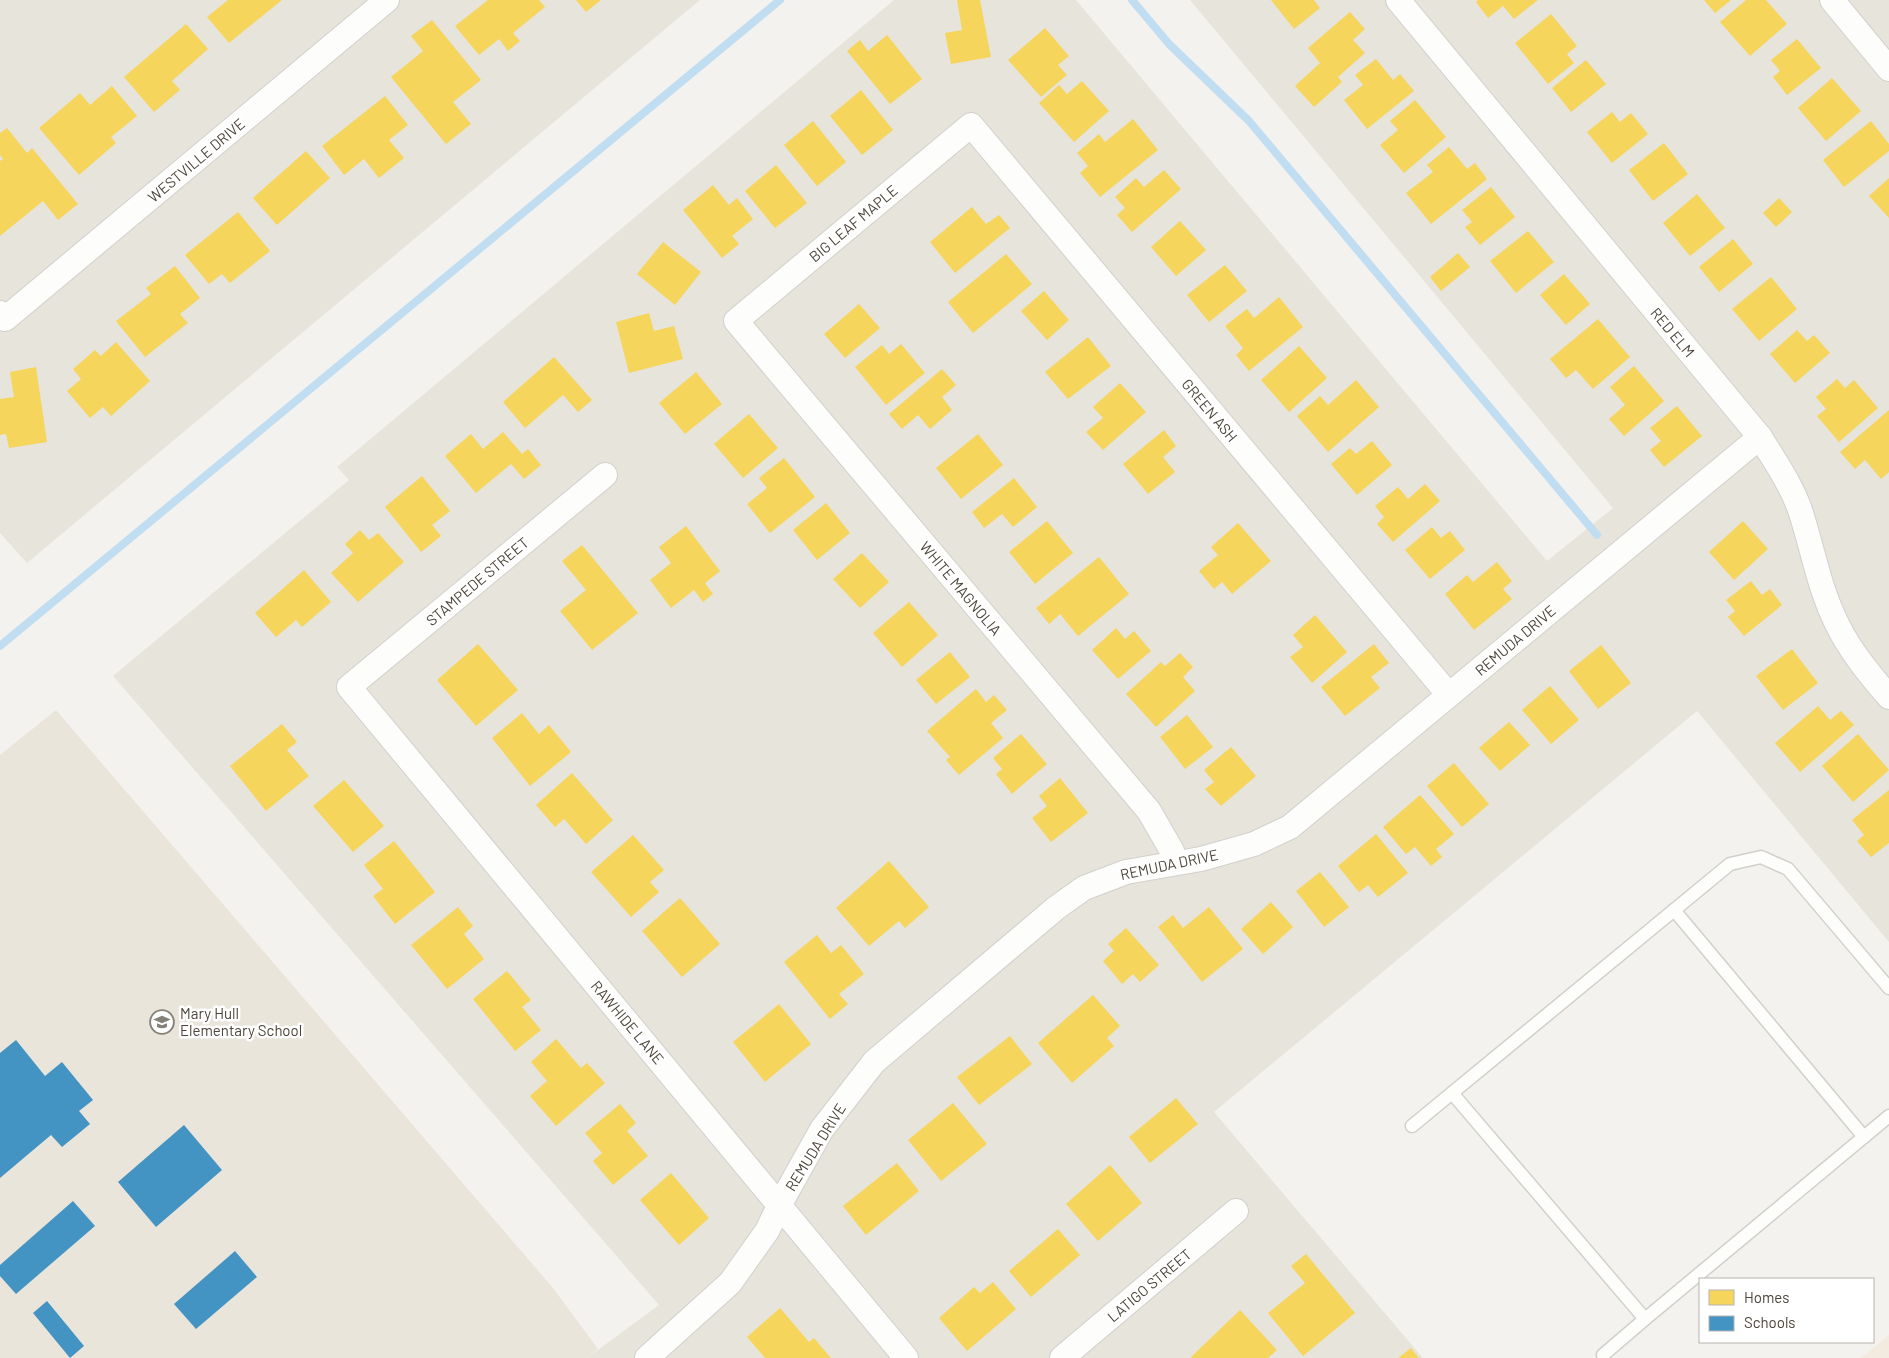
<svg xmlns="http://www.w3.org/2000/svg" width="1889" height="1358" font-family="Barlow,sans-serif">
  <rect width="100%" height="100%" fill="#f4f2ee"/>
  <g fill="#e7e4dc">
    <polygon points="0,0 700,0 27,563 0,533"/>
    <polygon points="894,0 1076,0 1547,561 1613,508 1190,0 1889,0 1889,942 1697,711 1214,1112 1423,1358 587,1358 659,1305 113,676 349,480 337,467"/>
  </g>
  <polygon fill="#f3ebdf" points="1889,1335 1889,1358 1860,1358"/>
  <polygon fill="#eae5da" points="56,710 553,1288 598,1349 587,1358 0,1358 0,755"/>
  <g fill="#f6d55c">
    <polygon points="228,0 282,0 229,43 207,17"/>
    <polygon points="488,0 539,0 545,7 513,33 520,41 508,51 499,39 479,55 455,26"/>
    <polygon points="576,0 601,0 586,12"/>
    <polygon points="957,0 980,0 991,57 951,64 945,33 962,30"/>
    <polygon points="1271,0 1314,0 1320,8 1294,29"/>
    <polygon points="1478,0 1538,0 1514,19 1503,6 1488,18 1476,2"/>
    <polygon points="1704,0 1731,0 1715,13"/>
    <polygon points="1746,0 1766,0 1787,24 1750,56 1720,22"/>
    <polygon points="1350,12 1365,29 1353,40 1365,53 1338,77 1342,82 1314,107 1295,86 1320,63 1308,48"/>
    <polygon points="1551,14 1577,46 1567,54 1574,63 1548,84 1515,43"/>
    <polygon points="432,20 481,80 453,102 471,124 446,144 391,77 423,51 411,36"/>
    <polygon points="186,24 208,49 172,81 180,90 154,112 124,77"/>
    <polygon points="1045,28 1069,56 1058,65 1067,75 1041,97 1008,60"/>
    <polygon points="887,35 922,79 890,104 847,51 860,40 868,51"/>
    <polygon points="1797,39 1821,68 1787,95 1773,77 1780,71 1771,60"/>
    <polygon points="1376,59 1393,80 1400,74 1414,91 1367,129 1344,100 1363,85 1355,75"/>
    <polygon points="1586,60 1606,84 1571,112 1552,88"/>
    <polygon points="1832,78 1861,111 1826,141 1798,108"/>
    <polygon points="1082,81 1109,111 1074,142 1039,103 1059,85 1067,94"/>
    <polygon points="112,86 137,116 111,137 116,143 79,175 39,128 80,93 90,105"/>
    <polygon points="861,90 893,130 862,155 830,116"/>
    <polygon points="385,96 408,125 389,140 404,158 379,178 364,159 344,175 322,146"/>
    <polygon points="1415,100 1446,137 1404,173 1380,145 1398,130 1390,121"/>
    <polygon points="1612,112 1620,122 1631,113 1648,134 1612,163 1587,132"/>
    <polygon points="1133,119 1158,150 1100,197 1080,173 1088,166 1077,153 1099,134 1105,142"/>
    <polygon points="813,121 846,162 817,186 784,145"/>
    <polygon points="1871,121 1889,144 1889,151 1844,187 1823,160"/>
    <polygon points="7,128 27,153 32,148 78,204 58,220 43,201 0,236 0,161 3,159 0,155 0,133"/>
    <polygon points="1664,143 1688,174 1653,201 1629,170"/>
    <polygon points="1449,147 1467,169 1475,163 1487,179 1431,224 1406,193 1433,172 1427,165"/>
    <polygon points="306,151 330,178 277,225 253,198"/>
    <polygon points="776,165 807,203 775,228 745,191"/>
    <polygon points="1164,170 1181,189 1132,232 1117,215 1125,208 1115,197 1136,178 1144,187"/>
    <polygon points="1889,178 1889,218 1869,196"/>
    <polygon points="713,185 729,205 737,198 753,219 732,236 739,244 722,258 683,210"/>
    <polygon points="1491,187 1515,217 1480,245 1465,227 1472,222 1462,210"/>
    <polygon points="1697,194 1725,228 1690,256 1663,223"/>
    <polygon points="1779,198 1792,212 1776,227 1763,213"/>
    <polygon points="972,207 986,224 999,215 1010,228 955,273 930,242"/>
    <polygon points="238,212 270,251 230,283 222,274 209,284 185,255"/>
    <polygon points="1180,221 1206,250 1176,276 1151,247"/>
    <polygon points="1528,231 1554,262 1516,293 1490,261"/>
    <polygon points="1733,239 1753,264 1719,292 1699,267"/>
    <polygon points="663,242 701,272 675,305 637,274"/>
    <polygon points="1458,253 1470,267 1441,291 1430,277"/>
    <polygon points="1006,254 1032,284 973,333 948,302"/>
    <polygon points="1225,265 1247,291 1209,322 1187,295"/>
    <polygon points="175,266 200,298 180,314 188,323 145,357 116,321 151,294 146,288"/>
    <polygon points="1564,274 1590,304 1566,325 1540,295"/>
    <polygon points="1771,277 1797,309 1759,341 1732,309"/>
    <polygon points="1044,291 1069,320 1047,340 1021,311"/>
    <polygon points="1279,297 1303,327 1249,371 1236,355 1243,348 1225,326 1247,309 1254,318"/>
    <polygon points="859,304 880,328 845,358 824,334"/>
    <polygon points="649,313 654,331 674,326 683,359 629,373 616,322"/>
    <polygon points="1598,319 1630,357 1593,389 1576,370 1566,378 1550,359"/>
    <polygon points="1797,330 1807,341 1814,335 1830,353 1795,383 1770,354"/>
    <polygon points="1088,337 1111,366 1068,399 1045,372"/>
    <polygon points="116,342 150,381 111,416 103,407 90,418 67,391 81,379 73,369 95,350 101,356"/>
    <polygon points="901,344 925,373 886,405 855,367 882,345 889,354"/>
    <polygon points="1299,346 1327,378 1289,412 1261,380"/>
    <polygon points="554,357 592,400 578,412 563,395 525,428 503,402"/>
    <polygon points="1634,366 1664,401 1624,436 1609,419 1625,405 1610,387"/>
    <polygon points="36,367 47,442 9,448 6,434 0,435 0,399 14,397 10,372"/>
    <polygon points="942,369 956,385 942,397 952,410 930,429 918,415 902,429 889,414"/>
    <polygon points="696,372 722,404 685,434 659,403"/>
    <polygon points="1837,379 1845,388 1854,380 1878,408 1839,442 1817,416 1826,409 1816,397"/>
    <polygon points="1356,380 1379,407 1328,452 1297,416 1320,396 1328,405"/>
    <polygon points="1120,383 1146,412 1103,450 1086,432 1103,418 1093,407"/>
    <polygon points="1677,406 1702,436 1664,467 1650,450 1661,441 1650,428"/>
    <polygon points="1889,410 1889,472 1881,479 1865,460 1855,469 1840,452"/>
    <polygon points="749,414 778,448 743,478 714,444"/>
    <polygon points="1164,430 1176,446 1163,457 1175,472 1148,494 1123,464"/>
    <polygon points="503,432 522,454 528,449 541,465 524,479 511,464 476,493 445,456 471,434 483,449"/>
    <polygon points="978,434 1003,465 961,499 936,468"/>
    <polygon points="1372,441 1392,465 1357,495 1331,464 1350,448 1356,454"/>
    <polygon points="784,458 815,497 770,533 747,504 767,488 759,478"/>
    <polygon points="422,476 450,511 432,525 441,536 421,552 385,507"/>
    <polygon points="1014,478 1037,507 1013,527 1002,514 984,528 972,512"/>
    <polygon points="1425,484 1440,501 1393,542 1377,524 1384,517 1375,506 1398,487 1408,499"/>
    <polygon points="826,503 850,533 817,560 793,530"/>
    <polygon points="1047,521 1073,553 1035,584 1009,552"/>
    <polygon points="1743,521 1768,549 1734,580 1709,552"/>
    <polygon points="1238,523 1271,561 1232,594 1222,582 1214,589 1199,571 1218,555 1211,547"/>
    <polygon points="686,526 720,571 705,583 713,594 703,602 694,590 671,608 650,580 671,563 659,547"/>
    <polygon points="1432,527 1441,538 1450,531 1465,550 1430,579 1405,550"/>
    <polygon points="360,530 369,540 378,533 404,562 358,602 331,573 353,553 345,544"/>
    <polygon points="582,545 638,613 592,650 560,611 586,590 562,561"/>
    <polygon points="862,553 889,582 860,608 833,579"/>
    <polygon points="1099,557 1129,594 1078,636 1060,614 1049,624 1036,608"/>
    <polygon points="1497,562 1512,581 1503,589 1512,599 1474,630 1445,594 1467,575 1473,582"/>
    <polygon points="304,570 331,602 302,627 296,620 276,637 255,613"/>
    <polygon points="1751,581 1762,595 1770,589 1782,605 1744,636 1728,617 1735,611 1726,600"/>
    <polygon points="909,602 938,635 902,667 873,633"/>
    <polygon points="1315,615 1347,652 1312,683 1290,657 1303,647 1293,635"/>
    <polygon points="1116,628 1125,639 1134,631 1151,651 1118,679 1092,650"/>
    <polygon points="478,644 518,690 476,726 437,680"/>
    <polygon points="1374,644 1389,663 1371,677 1380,688 1345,716 1321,687"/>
    <polygon points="1601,645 1631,683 1598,709 1569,671"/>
    <polygon points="1792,649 1818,683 1783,710 1756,676"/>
    <polygon points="950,652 970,677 936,704 916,680"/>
    <polygon points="1180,653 1193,667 1183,677 1195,691 1156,727 1126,694 1161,662 1165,666"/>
    <polygon points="1550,686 1579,720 1551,744 1522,710"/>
    <polygon points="976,689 986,702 994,695 1007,710 991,723 1003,738 959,775 946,760 950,757 927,731"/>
    <polygon points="1818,706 1830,720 1841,711 1854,725 1800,772 1775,743"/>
    <polygon points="522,713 539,734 549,725 571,752 530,786 492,738"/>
    <polygon points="1187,715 1213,747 1185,769 1160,737"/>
    <polygon points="1509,722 1530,745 1500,771 1479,748"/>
    <polygon points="282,724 297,742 287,750 309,776 266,811 230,766"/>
    <polygon points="1021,734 1047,764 1012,794 996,774 1002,769 993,758"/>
    <polygon points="1858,734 1889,770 1853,802 1822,766"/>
    <polygon points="1231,747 1256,776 1221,806 1205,789 1214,782 1204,770"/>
    <polygon points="1454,763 1489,804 1462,827 1427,786"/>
    <polygon points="572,773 613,820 586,844 564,819 555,827 536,805"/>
    <polygon points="1060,778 1088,813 1051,842 1032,818 1047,806 1039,796"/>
    <polygon points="344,780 384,826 353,852 313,806"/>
    <polygon points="1889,790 1889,843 1871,857 1857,841 1864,835 1852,820"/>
    <polygon points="1420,795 1454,834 1436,849 1442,857 1431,866 1415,847 1406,854 1383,827"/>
    <polygon points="1376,834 1408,873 1378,897 1368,885 1359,892 1338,866"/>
    <polygon points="633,835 664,870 650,882 659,892 631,917 591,872"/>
    <polygon points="394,841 435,892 395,924 373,896 383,889 364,865"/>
    <polygon points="889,861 929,907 905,928 899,921 869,946 836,908"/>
    <polygon points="1320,872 1349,907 1324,927 1296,891"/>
    <polygon points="680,898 720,944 682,977 642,931"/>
    <polygon points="1271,902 1293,927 1263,954 1241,929"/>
    <polygon points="458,907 473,926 464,934 484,959 447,989 411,945"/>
    <polygon points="1209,907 1243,949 1202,982 1158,927 1173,915 1183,928"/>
    <polygon points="1126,928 1159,965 1140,982 1133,974 1122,984 1103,961 1114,951 1108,944"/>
    <polygon points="817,935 831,953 841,945 864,974 839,994 848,1004 830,1019 784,962"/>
    <polygon points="507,971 531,1000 522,1007 541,1030 515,1051 473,999"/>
    <polygon points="1093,995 1120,1026 1107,1038 1114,1046 1072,1083 1038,1043"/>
    <polygon points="779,1004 811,1044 765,1082 733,1042"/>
    <polygon points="1010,1036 1032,1064 979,1105 957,1077"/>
    <polygon points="556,1039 581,1068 587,1063 605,1083 556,1126 530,1096 547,1081 531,1062"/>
    <polygon points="1176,1098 1198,1124 1150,1163 1129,1137"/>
    <polygon points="953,1103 987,1144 941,1181 908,1140"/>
    <polygon points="620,1104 636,1123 627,1131 648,1156 613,1185 593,1161 602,1153 585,1133"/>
    <polygon points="897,1163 919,1191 866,1235 843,1206"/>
    <polygon points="1110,1165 1142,1203 1098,1241 1066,1204"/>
    <polygon points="671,1173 709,1218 679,1245 640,1200"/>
    <polygon points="1058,1229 1080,1255 1031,1297 1009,1271"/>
    <polygon points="1306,1254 1355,1313 1303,1356 1268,1313 1305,1283 1291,1266"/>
    <polygon points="993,1282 1016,1309 967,1351 939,1318 974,1287 980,1293"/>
    <polygon points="780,1308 809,1342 814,1338 831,1358 765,1358 747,1337"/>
    <polygon points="1240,1310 1277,1350 1268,1358 1190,1358"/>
    <polygon points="1411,1348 1419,1358 1398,1358"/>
  </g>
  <g fill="#4393c3">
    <polygon points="16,1040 45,1076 62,1062 93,1100 79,1111 90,1124 62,1147 51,1135 0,1178 0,1053"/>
    <polygon points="184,1125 222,1170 156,1227 118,1182"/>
    <polygon points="73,1201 95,1226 16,1294 0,1276 0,1265"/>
    <polygon points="235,1251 257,1277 196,1329 174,1304"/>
    <polygon points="47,1301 84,1346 70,1358 33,1313"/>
  </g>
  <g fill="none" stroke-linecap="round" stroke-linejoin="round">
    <g stroke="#c0ddf1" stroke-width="8">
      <polyline points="1132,0 1169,44 1249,121 1597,535"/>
      <polyline points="0,646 780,0"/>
    </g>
    <g stroke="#d2d0cb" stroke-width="15">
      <g id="lane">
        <polyline points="1674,910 1864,1137"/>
        <polyline points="1452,1093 1645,1319 1603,1355"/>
        <polyline points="1412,1126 1730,864 1761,857 1788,869 1889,988"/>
        <polyline points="1645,1319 1889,1116"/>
      </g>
    </g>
    <g stroke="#d2d0cb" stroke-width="26">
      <g id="street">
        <path d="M1398,0L1760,437C1774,460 1791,484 1800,510C1813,549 1819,589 1838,626C1851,652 1870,675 1889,697"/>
        <polyline points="1832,0 1889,69"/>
        <polyline points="0,313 5,319 387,0"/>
        <polyline points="605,475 349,687 906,1358"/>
        <polyline points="1174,862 1172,851 1149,811 736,321 971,125 1449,695"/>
        <polyline points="647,1358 730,1283 767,1231 780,1204 822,1129 874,1062 1056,908 1084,888 1126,872 1201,859 1254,844 1290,827 1760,437"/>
        <polyline points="1062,1358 1236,1211"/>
      </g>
    </g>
    <use href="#lane" stroke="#fdfdfc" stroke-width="12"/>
    <use href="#street" stroke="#fdfdfc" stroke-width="24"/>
  </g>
  <defs>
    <g id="school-ring" transform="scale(1.25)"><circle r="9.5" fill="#fff" stroke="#868178" stroke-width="1.5"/><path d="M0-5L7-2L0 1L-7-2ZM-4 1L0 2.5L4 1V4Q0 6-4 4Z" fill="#868178"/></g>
  </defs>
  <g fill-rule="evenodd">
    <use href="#school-ring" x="162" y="1022"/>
  </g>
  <g text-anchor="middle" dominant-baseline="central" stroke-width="5" stroke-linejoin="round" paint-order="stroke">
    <g font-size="15" fill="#4b4439" stroke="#fff">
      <text transform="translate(196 160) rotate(-40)">WESTVILLE DRIVE</text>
      <text transform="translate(853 223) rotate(-40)">BIG LEAF MAPLE</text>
      <text transform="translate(1673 332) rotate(50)">RED ELM</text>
      <text transform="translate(1210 410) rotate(50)">GREEN ASH</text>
      <text transform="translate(477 581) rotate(-40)">STAMPEDE STREET</text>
      <text transform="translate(961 588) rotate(50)">WHITE MAGNOLIA</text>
      <text transform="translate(1515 640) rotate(-40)">REMUDA DRIVE</text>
      <text transform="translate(1169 864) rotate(-12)">REMUDA DRIVE</text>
      <text transform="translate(628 1022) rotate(50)">RAWHIDE LANE</text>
      <text transform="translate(815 1147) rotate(-58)">REMUDA DRIVE</text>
      <text transform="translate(1149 1285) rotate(-40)">LATIGO STREET</text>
    </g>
    <g font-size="15" fill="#4b4439" stroke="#fff" text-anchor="start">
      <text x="180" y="1013">Mary Hull<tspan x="180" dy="17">Elementary School</tspan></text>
    </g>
  </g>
  <rect x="1699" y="1278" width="175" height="65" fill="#ffffff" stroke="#b7b4b0"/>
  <rect x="1709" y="1290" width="25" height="15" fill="#f6d55c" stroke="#b7b4b0"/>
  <text x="1744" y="1303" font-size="15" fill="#4b4439">Homes</text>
  <rect x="1709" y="1316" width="25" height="15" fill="#4393c3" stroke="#b7b4b0"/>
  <text x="1744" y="1328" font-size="15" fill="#4b4439">Schools</text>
</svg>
